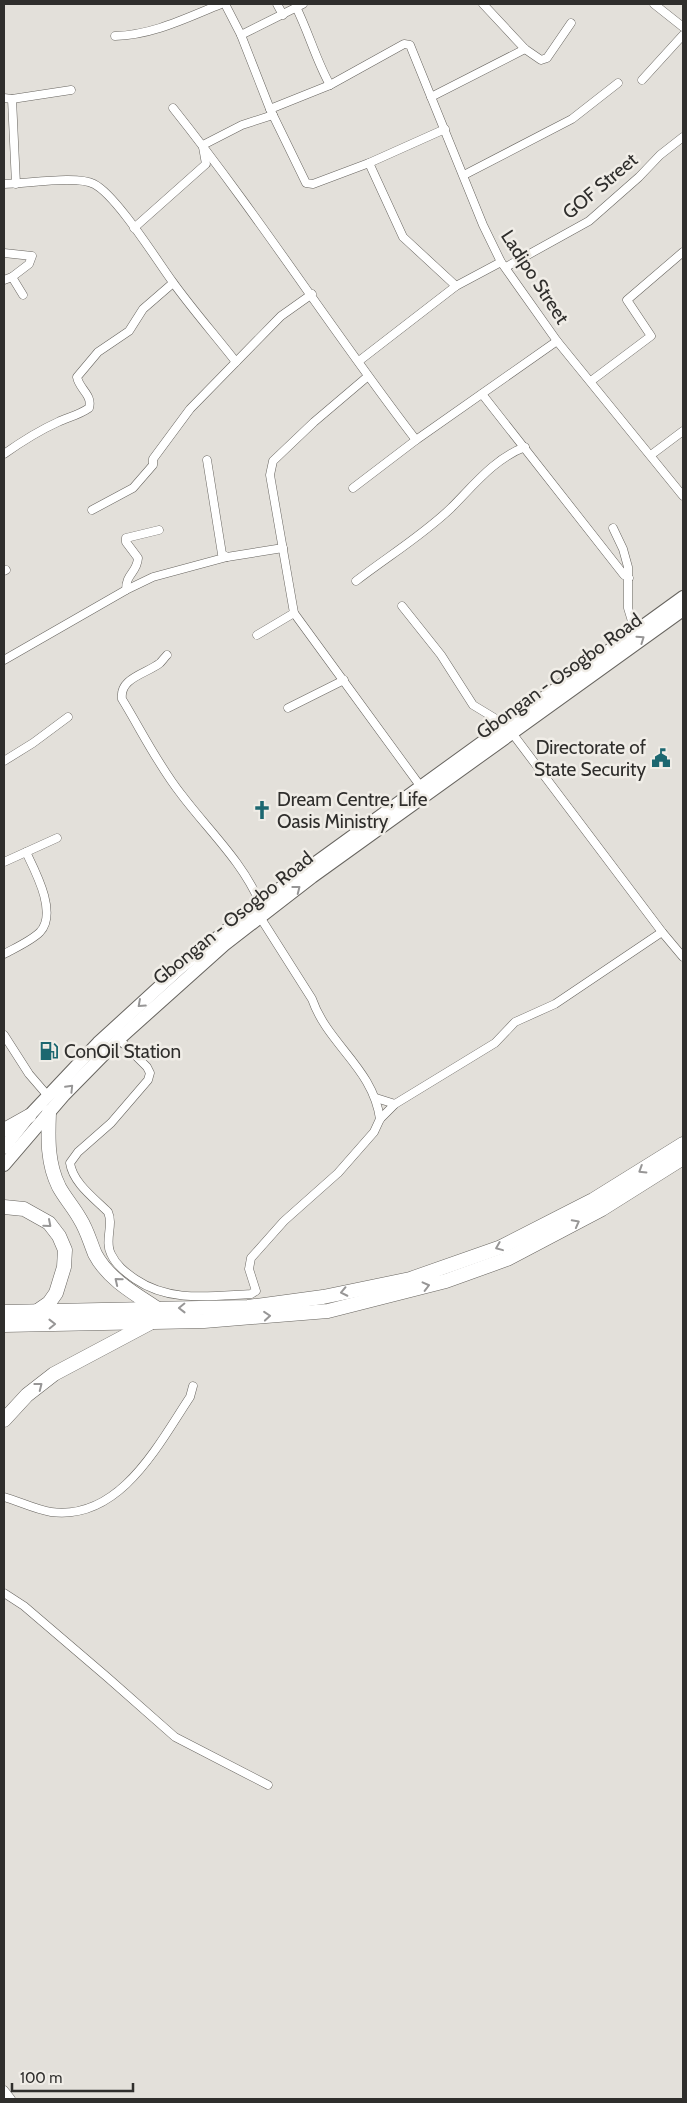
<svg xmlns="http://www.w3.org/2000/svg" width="687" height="2103" font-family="Cabin,sans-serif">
  <rect width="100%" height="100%" fill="#e3e0da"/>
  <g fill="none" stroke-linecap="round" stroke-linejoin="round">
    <g stroke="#67645f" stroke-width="9">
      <g id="street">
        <polyline points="225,4 241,35 270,109 306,183 313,184 369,163 445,129"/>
        <polyline points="277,4 283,15"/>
        <polyline points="483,4 525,49 541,60 547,58 571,23"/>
        <polyline points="654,4 683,27"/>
        <path d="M296,7C309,33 316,60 330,85"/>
        <polyline points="241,35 303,4"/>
        <path d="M115,36C153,35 186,18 221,4"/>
        <polyline points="642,80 683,35"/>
        <polyline points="431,97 525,49"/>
        <polyline points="4,98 12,99 71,90"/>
        <polyline points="12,99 16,184"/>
        <path d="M173,108C259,216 333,332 416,440"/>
        <polyline points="270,109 330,85 404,44 410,45 483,225 501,262 557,341 683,496"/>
        <polyline points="203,145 242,125 273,115"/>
        <polyline points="369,163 403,237 456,286"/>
        <polyline points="464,175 572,119 618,83"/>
        <path d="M4,184C26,184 77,175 94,184C116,195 156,259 172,281C192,309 215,335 236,362"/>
        <polyline points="134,228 206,164 203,147"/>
        <polyline points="4,253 32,256 29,264 12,277"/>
        <polyline points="506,267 589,221 639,177 660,155 683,137"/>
        <polyline points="4,280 12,277 23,295"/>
        <polyline points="359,361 456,286 501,262"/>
        <polyline points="367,377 314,422 273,461 270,475 294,613 421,787"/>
        <polyline points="591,381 651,336 627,300 683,252"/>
        <polyline points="482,394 624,575 629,578"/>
        <path d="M4,454C21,442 38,431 58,422C69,417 79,415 89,408C93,395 79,389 77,377L98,352L129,331L143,309L173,283"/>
        <polyline points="651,455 683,431"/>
        <polyline points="207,460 222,554 227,557 283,548"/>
        <polyline points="353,488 416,440 557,341"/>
        <polyline points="92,510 133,488 153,465 153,459 190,409 281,316 312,294"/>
        <polyline points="613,528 623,549 628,567 628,608 635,631"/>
        <polyline points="4,571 6,570"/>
        <path d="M356,581C387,557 423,535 451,508C473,486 495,458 525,447"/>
        <polyline points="126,590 153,577 227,557"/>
        <polyline points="402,606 441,655 473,705 506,725 662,932 683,957"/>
        <polyline points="257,635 294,613"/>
        <path d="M167,655C165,657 162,661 160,663C146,674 119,678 122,699C141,730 158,765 181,794C208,830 242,861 260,903"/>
        <path d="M4,660L126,590C126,573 137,573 138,558L126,542V538L159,530"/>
        <polyline points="288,708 344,680"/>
        <polyline points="4,761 33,743 68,717"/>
        <polyline points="4,862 57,838"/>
        <path d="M260,917L312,999C328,1045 373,1068 380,1119"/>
        <path d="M4,954C15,948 31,941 40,932C58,913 35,871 26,852"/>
        <polyline points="4,1035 29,1074 48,1096"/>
        <path d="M119,1039L147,1067L150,1073L148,1080L111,1123L78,1152L70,1163C73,1183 94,1198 108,1212C114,1225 104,1241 111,1254C116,1265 125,1272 135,1279C170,1303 211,1296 251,1294L256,1291L249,1269L251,1258L284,1221L338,1173L374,1132L380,1119L395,1104L495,1043L515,1022L555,1004L662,932"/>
        <polyline points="376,1098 395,1104"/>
        <path d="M4,1497C18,1501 37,1510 51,1512C120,1521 158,1445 190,1397L193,1386"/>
        <polyline points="4,1593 24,1606 107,1677 175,1737 268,1785"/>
        <polyline points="4,2090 11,2099"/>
      </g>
    </g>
    <g stroke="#67645f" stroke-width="14">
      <g id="primary">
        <polyline points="4,1148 29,1116 98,1043 180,968 260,903 683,597"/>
        <polyline points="4,1165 64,1095 119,1039 224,945 312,877 683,610"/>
      </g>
    </g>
    <g stroke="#67645f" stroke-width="15">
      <g id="highway">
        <path d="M49,1112C48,1138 47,1163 59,1187C65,1198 74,1208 80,1219C87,1230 90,1242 95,1254C108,1279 135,1294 158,1309"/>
        <polyline points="4,1130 29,1116"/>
        <polyline points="4,1207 24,1209 49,1223 59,1236 65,1250 64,1267 56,1293 49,1303 36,1312"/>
        <polyline points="4,1312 248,1307 323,1297 410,1279 501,1247 593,1200 683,1144"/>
        <polyline points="4,1325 204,1321 328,1311 446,1281 507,1259 602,1209 683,1158"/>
        <polyline points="4,1420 27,1395 54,1374 150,1323"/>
      </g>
    </g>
    <use href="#street" stroke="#fff" stroke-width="8"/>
    <use href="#primary" stroke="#fff" stroke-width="12"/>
    <use href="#highway" stroke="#fff" stroke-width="14"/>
  </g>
  <defs><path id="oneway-chevron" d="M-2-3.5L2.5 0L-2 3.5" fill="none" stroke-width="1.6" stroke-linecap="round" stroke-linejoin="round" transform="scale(1.25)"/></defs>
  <g stroke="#979696">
    <use href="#oneway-chevron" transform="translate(641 639) rotate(-35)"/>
    <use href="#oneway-chevron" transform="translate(297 889) rotate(-38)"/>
    <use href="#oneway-chevron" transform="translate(141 1004) rotate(138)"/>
    <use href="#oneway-chevron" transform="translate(70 1088) rotate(-46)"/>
    <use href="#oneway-chevron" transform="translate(642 1170) rotate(148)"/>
    <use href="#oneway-chevron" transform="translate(576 1223) rotate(-28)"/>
    <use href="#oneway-chevron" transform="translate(48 1224) rotate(41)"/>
    <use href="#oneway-chevron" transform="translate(499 1247) rotate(158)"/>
    <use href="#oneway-chevron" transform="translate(118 1281) rotate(-141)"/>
    <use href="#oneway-chevron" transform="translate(426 1286) rotate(-14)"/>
    <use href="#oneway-chevron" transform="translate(344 1292) rotate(168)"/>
    <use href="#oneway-chevron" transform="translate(182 1308) rotate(179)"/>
    <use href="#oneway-chevron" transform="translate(267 1316) rotate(-5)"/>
    <use href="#oneway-chevron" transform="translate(52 1324) rotate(-1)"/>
    <use href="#oneway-chevron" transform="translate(39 1386) rotate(-38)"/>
  </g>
  <defs>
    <g id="civic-bare" transform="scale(1.5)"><path d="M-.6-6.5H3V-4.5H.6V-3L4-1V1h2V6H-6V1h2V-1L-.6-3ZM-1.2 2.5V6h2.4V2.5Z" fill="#1c6770" stroke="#f0ede7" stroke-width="2.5" paint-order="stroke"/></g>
    <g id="church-bare" transform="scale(1.5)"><path d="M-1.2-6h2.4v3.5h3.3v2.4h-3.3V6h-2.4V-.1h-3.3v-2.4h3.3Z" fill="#1c6770" stroke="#f0ede7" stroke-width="2.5" paint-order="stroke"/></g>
    <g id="fuel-bare" transform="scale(1.5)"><path d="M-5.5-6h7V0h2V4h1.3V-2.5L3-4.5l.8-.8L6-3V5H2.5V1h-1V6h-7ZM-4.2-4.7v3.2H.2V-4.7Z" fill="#1c6770" stroke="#f0ede7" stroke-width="2.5" paint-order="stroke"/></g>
  </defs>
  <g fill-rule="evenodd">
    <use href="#civic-bare" x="661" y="758"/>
    <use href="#church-bare" x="262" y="810"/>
    <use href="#fuel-bare" x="49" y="1051"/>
  </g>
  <g text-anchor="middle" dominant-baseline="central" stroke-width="5" stroke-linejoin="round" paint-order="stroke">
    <g font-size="19" fill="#2f2e2c" stroke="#f0ede7">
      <text transform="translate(600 186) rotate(-40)">GOF Street</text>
      <text transform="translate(535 277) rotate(57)">Ladipo Street</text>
      <text transform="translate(559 676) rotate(-36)">Gbongan - Osogbo Road</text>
      <text transform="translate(233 918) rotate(-39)">Gbongan - Osogbo Road</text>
    </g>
    <g font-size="19" fill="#2f2e2c" stroke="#f0ede7" text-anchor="start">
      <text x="646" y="747" text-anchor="end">Directorate of<tspan x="646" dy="22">State Security</tspan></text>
      <text x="277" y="799">Dream Centre, Life<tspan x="277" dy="22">Oasis Ministry</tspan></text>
      <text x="64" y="1051">ConOil Station</text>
    </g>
  </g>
  <rect width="687" height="2103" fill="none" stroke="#2f2e2c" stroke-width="10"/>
  <path d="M12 2083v8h121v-8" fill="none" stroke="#2f2e2c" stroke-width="2.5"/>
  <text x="20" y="2083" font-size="15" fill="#2f2e2c" stroke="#f0ede7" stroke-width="4" paint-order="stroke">100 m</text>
</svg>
